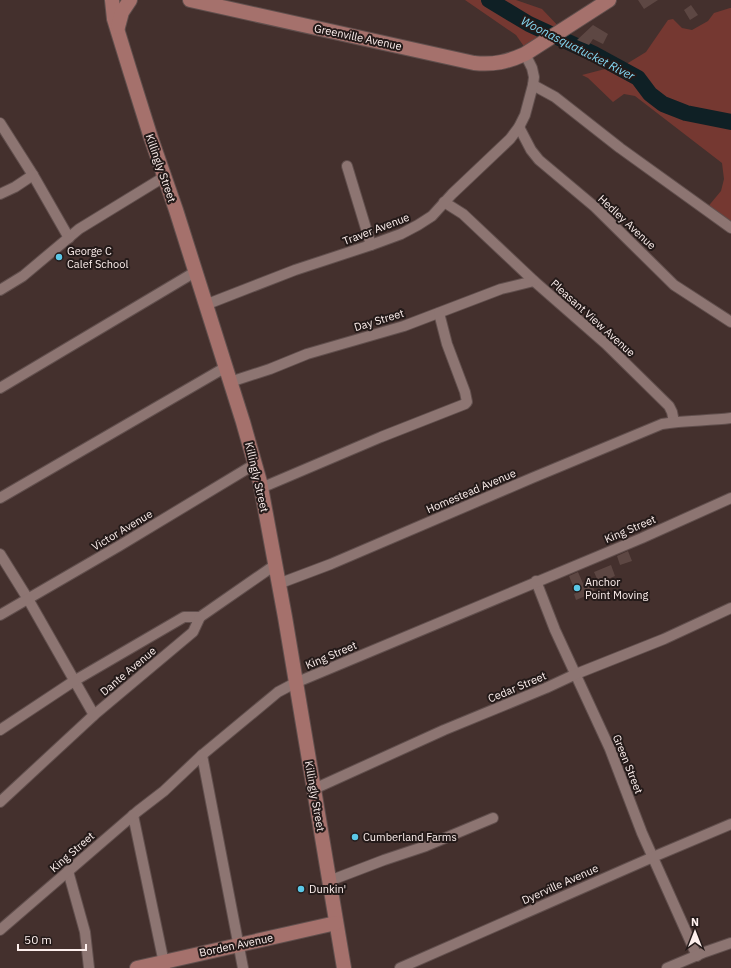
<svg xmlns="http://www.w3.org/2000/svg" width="731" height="968" font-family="'IBM Plex Sans',sans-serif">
  <rect width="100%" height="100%" fill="#44302d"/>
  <g fill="#753831">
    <polygon points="465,0 516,0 542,9 562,30 530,55 516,35"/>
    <polygon points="730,8 731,8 731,228 706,209 721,191 724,179 722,163 635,96 624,94 613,102 588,78 582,75 628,63 646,52 668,20 673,19 682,28 692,30 708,21 714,13"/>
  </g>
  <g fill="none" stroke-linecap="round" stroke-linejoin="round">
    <polyline stroke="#0f2025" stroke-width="16" points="489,0 529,24 594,54 638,78 650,94 663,104 686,113 731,122"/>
  </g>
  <g fill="#5d4743">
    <polygon points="638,0 658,0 644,9"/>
    <polygon points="691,5 698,15 690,20 684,10"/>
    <polygon points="593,25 608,34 603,44 593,39 589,45 577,40"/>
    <polygon points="628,551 632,561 620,565 617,556"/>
    <polygon points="611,565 615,576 599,583 594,572"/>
    <polygon points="578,572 585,588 592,585 595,592 576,600 574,594 576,593 569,576"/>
  </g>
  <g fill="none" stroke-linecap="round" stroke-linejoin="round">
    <g stroke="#614f4d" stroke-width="12">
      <g id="street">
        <polyline points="533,85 555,97 620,148 731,228"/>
        <polyline points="0,123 33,175 69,238"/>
        <polyline points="519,127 531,150 539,160 595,207 674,285 731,322"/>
        <polyline points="347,166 371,245"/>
        <polyline points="0,194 15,187 33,175"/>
        <polyline points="444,202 463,214 534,281 606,344 669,406 672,412 674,422"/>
        <polyline points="0,290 23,276 79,229 164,177"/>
        <polyline points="205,305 295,270 371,245 401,234 418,225 432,216 452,194 510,139 519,127 525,115 533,85 534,77 532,68 525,54"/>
        <polyline points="230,382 270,369 307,354 404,326 501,289 534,281"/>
        <polyline points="0,388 195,272"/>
        <polyline points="261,488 381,437 465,404 467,402 465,392 447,344 439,313"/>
        <polyline points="0,498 226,367"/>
        <polyline points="0,554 28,599 94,715"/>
        <polyline points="536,581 555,630 610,749 642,833 697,956"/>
        <path d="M278,584L331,564L532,478L662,424C685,420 708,421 731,418"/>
        <polyline points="0,615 119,546 255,464"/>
        <polyline points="0,730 74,681 184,617 200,617"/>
        <polyline points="202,755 243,968"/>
        <polyline points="314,789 444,730 546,688 576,674 664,639 731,608"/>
        <polyline points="0,802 94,715 193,632 200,617 275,565"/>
        <polyline points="133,815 165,968"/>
        <polyline points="68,871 85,932 89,968"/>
        <polyline points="329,881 384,860 426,846 493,818"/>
        <polyline points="0,930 138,811 164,791 202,755 278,692 295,683 642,538 731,498"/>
        <polyline points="400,968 653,857 731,824"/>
        <polyline points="667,968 705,952 731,943"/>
      </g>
    </g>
    <g stroke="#614f4d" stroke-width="16">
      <g id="secondary">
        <polyline points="112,0 114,19 130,71 151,138 176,210 243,422 260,482 285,617 344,968"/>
        <path d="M190,0L474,63C494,65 507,62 525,54L609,0"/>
        <polyline points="118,27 122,12 130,0"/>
        <polyline points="137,968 336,923"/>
      </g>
    </g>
    <use href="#street" stroke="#8d7572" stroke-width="10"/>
    <use href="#secondary" stroke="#a5716c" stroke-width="14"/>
  </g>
  <g fill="#5bc8e7" stroke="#241a19" stroke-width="1.5">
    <circle cx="59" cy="257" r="4"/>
    <circle cx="577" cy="588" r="4"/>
    <circle cx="355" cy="837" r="4"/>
    <circle cx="301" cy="889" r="4"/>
  </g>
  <g text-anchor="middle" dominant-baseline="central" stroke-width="4" stroke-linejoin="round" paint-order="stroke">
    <g font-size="11" fill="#fdefed" stroke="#241a19">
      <text transform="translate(358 37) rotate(12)">Greenville Avenue</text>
      <text transform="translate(161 168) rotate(71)">Killingly Street</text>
      <text transform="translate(627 222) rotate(43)">Hedley Avenue</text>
      <text transform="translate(376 229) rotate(-21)">Traver Avenue</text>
      <text transform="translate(593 318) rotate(42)">Pleasant View Avenue</text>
      <text transform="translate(379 320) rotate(-17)">Day Street</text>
      <text transform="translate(257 477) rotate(77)">Killingly Street</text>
      <text transform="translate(471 491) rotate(-23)">Homestead Avenue</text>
      <text transform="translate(630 529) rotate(-23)">King Street</text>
      <text transform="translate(122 530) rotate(-31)">Victor Avenue</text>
      <text transform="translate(331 655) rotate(-23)">King Street</text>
      <text transform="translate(128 671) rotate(-40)">Dante Avenue</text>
      <text transform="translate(517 687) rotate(-23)">Cedar Street</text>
      <text transform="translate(628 764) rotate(68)">Green Street</text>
      <text transform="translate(315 796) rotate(80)">Killingly Street</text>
      <text transform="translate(72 852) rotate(-41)">King Street</text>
      <text transform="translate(560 884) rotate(-24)">Dyerville Avenue</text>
      <text transform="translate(236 945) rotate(-12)">Borden Avenue</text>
    </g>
    <g font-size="11" fill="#fdefed" stroke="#241a19" text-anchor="start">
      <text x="67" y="251">George C<tspan x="67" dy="13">Calef School</tspan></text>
      <text x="585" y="582">Anchor<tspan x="585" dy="13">Point Moving</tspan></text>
      <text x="363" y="837">Cumberland Farms</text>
      <text x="309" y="889">Dunkin'</text>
    </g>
    <g font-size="12" font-style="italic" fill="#85dbf6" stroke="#241a19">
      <text transform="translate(578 48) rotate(27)">Woonasquatucket River</text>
    </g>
  </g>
  <g transform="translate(695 932)" stroke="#241a19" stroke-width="3" paint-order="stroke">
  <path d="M0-3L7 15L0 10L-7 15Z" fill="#fdefed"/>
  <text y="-6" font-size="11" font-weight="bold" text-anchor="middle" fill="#fdefed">N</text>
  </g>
  <path d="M18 944v6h68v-6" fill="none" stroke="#fdefed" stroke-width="2"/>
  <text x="24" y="944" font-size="12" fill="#fdefed" stroke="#241a19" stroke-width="3" paint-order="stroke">50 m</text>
</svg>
